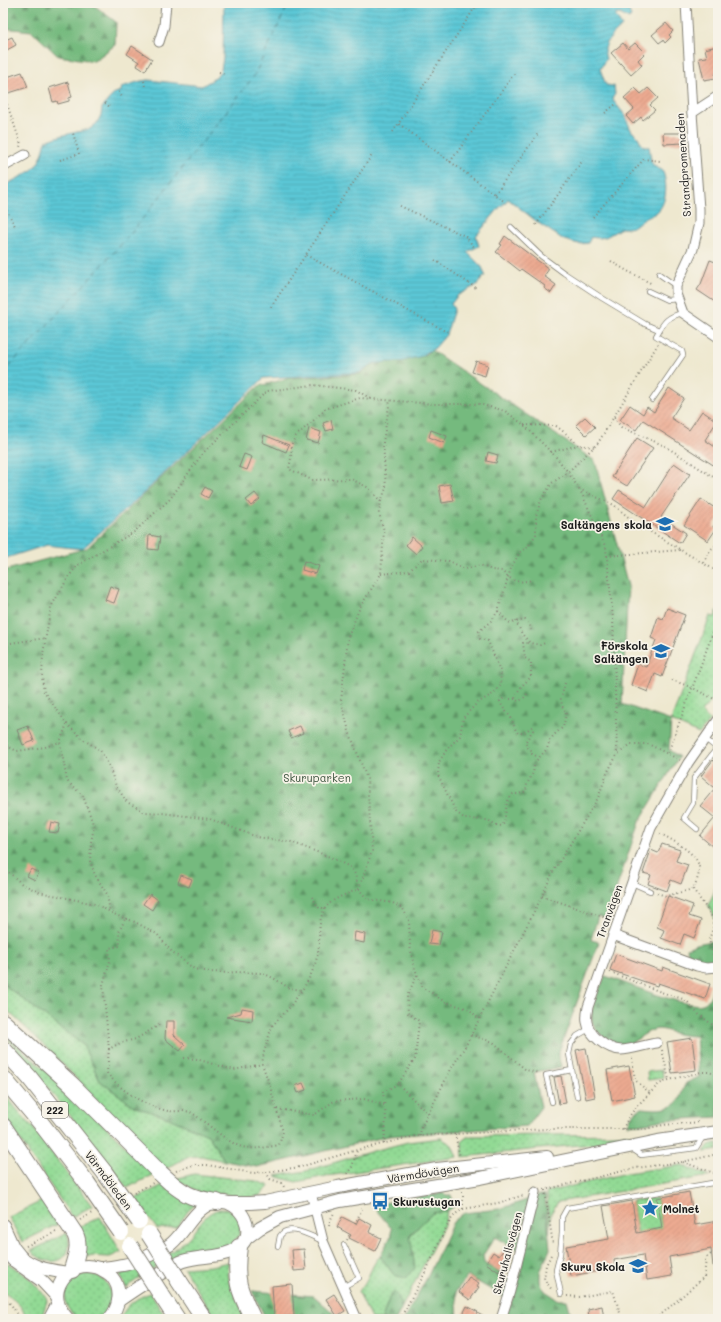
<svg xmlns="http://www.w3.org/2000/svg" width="721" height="1322" font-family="Mali,sans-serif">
  <defs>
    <pattern id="grass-dots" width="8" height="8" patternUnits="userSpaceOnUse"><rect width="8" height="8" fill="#92da94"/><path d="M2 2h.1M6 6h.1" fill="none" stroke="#7dba7f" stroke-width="1.8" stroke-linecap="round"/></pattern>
    <pattern id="forest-firs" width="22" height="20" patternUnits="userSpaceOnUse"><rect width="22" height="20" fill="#75ba7e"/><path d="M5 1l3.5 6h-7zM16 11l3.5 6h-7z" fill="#5f9666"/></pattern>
    <pattern id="water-rules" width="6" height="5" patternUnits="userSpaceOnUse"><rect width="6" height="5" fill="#5cc7d6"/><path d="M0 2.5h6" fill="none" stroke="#4faab7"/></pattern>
    <pattern id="building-hatch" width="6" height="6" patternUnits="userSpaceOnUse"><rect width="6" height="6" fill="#ecaa91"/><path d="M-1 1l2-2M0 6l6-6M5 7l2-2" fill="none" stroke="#ca927c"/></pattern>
  </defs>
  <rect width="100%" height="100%" fill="#f7f3e8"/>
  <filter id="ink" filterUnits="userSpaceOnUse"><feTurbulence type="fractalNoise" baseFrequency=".025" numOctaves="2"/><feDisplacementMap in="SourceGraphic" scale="8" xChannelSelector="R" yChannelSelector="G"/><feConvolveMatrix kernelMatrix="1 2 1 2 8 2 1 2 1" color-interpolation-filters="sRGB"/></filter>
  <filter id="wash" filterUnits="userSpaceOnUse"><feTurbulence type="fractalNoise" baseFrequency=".012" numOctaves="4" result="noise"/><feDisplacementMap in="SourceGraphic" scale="16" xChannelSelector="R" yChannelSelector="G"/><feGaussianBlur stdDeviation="0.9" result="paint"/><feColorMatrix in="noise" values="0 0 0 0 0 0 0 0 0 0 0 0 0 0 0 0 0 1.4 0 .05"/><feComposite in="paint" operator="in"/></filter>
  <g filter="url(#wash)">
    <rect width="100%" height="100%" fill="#eee8cf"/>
    <g fill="url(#grass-dots)" stroke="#577b58">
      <polygon points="718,609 718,682 715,686 718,689 718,693 701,712 710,720 699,734 671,721 710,616 715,617"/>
      <path d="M718,878V931L714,938C717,925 716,916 708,905L714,893Z"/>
      <path d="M3,984L83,1045L100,1081L135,1107L164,1116L208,1135L225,1161L201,1156L187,1157L164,1170C141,1146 118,1124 96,1100C66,1067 36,1036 3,1007Z"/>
      <polygon points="3,1033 57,1080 155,1174 127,1188 73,1119"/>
      <polygon points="662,1070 663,1078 648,1080 647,1072"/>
      <polygon points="3,1093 34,1129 92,1206 72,1217 3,1115"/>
      <polygon points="624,1134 650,1136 623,1142 567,1146 463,1157 462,1141 467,1137 471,1136"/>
      <polygon points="441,1138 452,1145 457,1157 327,1176 296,1182 275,1176 306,1171 373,1151 408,1142"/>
      <polygon points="715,1143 718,1143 718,1150 704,1152 709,1145"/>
      <polygon points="682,1165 710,1176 558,1202 551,1213 549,1233 547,1192 627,1173"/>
      <polygon points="194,1174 256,1181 268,1185 269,1187 259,1196 245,1199 227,1194 201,1193 175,1179"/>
      <polygon points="165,1184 198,1202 188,1211 177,1227 157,1229 135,1199"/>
      <polygon points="657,1198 662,1228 637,1233 632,1201"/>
      <polygon points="44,1200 60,1223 22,1242 9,1217"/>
      <path d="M220,1209C227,1209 233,1210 237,1216C243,1224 241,1237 232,1243C220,1252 204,1248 190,1252C170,1257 142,1275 126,1288L120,1274C139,1270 170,1255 185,1241C198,1230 202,1213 220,1209Z"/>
      <path d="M447,1211L445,1223L402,1307L398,1296H390L382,1319H371L358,1291C369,1282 370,1266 380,1256L394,1275L410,1236L424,1221L433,1213Z"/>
      <polygon points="100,1217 121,1252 110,1257 86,1256 79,1227"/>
      <path d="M67,1233C77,1262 49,1270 31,1251Z"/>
      <polygon points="228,1262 229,1282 246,1319 215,1319 184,1268 211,1266"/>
      <path d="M8,1263L29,1278L46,1297L47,1301L41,1319H25C25,1306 13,1299 3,1292V1266Z"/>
      <circle cx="88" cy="1297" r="23"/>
      <path d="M150,1293L167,1319H119C129,1303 133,1300 150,1293Z"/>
    </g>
    <g fill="url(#forest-firs)" stroke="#486b4d">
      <polygon points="3,3 91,3 116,22 115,45 94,61 58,56 32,31 3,28"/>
      <polygon points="431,350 595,461 628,586 622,704 671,721 669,750 679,757 639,822 606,919 598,916 591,940 599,942 558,1054 561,1067 534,1072 541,1107 527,1126 389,1136 257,1167 225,1161 208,1135 164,1116 135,1107 100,1081 83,1045 3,984 3,571 87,548 259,386 290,378 360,374 375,363 423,356"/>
      <polygon points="718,931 718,962 712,963 688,954 687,948 697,944 712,941"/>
      <path d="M605,976C624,982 687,1009 703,1004C710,1001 712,992 714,986L718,991V1117L662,1120L641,1124L628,1125L631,1116L641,1108C654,1109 672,1112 680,1098C682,1093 683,1088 686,1083L699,1077L696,1036C690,1036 683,1035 677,1034C670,1032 661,1027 653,1030C643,1033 636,1043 623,1045C616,1046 609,1041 603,1037C581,1018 596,998 605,976Z"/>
      <polygon points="444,1193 446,1195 451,1195 455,1206 447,1211 433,1213 424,1221 410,1235 415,1268 405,1278 394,1275 380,1256 390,1238 392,1229 372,1205"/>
      <polygon points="537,1195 545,1195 550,1249 540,1272 540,1282 545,1291 559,1300 567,1300 571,1314 570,1319 505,1319 518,1283"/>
      <polygon points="530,1199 517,1250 495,1237 483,1255 484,1263 511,1280 505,1298 468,1276 456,1291 458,1319 404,1319 428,1276 453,1222 464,1213 499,1209"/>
      <polygon points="252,1291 314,1296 340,1319 266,1319"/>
      <polygon points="394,1292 398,1296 402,1307 396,1319 382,1319 390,1296"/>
    </g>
    <path fill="url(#water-rules)" stroke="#3c7279" d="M224,3H641L640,7L633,5L629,11L631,16L629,19L620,14L615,15L622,26C612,36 601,44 606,59L600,69L606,85L614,86L615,94L612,99L624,114L631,130L638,137L642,145L649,147C652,159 648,165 662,170C668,182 667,203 657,212C654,215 649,215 645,218C635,225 634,229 621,228C609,235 605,240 591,237L588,243L579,244L564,240L540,224L508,199L503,205L500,207L476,236L479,246L467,252L482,267L485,275L477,285L458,295L451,304L454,309L446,335L434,349L426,352L422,356L400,362H388L373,364L359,373L264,378L147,490L82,549L47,545L3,559V187C28,170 38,176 46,141L60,136L90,129L97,123L101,115L102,108L109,99L115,93L121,91L122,87L141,81L149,80L202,86L215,78L221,70L223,58Z"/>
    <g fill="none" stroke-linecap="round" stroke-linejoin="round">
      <polyline stroke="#32585d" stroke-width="1" stroke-dasharray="5 4" stroke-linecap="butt" points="3,373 129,236 254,76 289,3"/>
    </g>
    <g id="blocks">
      <g fill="url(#building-hatch)">
        <polygon points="666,23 673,31 669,35 671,37 665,43 663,40 659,43 652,35"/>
        <polygon points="12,37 16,45 5,51 3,46 3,41"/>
        <polygon points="623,43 628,49 635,43 645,53 638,60 642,65 631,75 611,53"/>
        <polygon points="132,46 152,59 145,71 137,66 139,62 127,54"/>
        <polygon points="717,46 718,74 715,74 716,78 704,80 699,58 707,57 705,49"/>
        <polygon points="22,72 28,87 9,93 4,78"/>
        <polygon points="68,82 72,97 69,98 69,101 58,104 57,101 53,102 49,88"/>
        <polygon points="635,88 641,94 648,88 658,98 650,105 655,110 643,120 641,117 633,124 626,116 634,109 624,98"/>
        <polygon points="663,133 683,133 683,143 664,144"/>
        <polygon points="505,236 549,269 544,276 556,285 551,293 544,288 545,286 521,269 520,271 496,252 502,245 500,244"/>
        <polygon points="710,260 718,263 718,304 697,290 701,284"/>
        <polygon points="476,361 488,365 485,376 472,372"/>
        <polygon points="669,388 684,398 671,418 689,430 702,411 717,421 705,440 718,449 718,468 643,420 636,430 620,420 630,405 643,414 647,407 654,412"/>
        <polygon points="585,417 595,427 586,435 576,425"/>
        <polygon points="331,420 333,429 326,431 323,423"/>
        <polygon points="309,428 321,432 318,443 306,440"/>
        <polygon points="431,430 447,436 444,443 429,437"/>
        <polygon points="264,435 289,445 286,452 262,442"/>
        <polygon points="637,438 653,448 627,486 612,477"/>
        <polygon points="488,452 498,455 496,463 486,461"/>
        <polygon points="244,454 252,457 247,470 239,467"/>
        <polygon points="674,463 690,474 661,517 686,533 680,543 613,499 619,490 646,507"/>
        <polygon points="450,484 454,501 442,503 439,486"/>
        <polygon points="205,487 212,491 208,498 201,494"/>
        <polygon points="255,493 260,499 251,506 246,500"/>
        <polygon points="701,499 718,510 718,519 713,527 716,529 708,541 684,525"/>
        <polygon points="149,535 160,537 158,550 148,549"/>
        <polygon points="412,537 422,546 416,554 406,545"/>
        <polygon points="304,561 319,566 316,574 302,570"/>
        <polygon points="110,586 119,589 114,603 105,600"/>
        <polygon points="667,608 685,615 662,677 655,674 648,692 631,685 638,664 646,667 656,640 651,638 658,617 663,619"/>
        <polygon points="28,726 34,741 23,745 17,730"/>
        <polygon points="300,726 303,733 291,738 288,731"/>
        <polygon points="713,760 718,765 718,851 700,836 715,818 700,806 715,788 701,776"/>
        <polygon points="51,822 60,824 58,833 49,832"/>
        <polygon points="662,844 680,850 676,861 688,865 681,884 671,880 667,891 648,884 651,875 643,873 651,850 658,853"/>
        <polygon points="31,869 39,873 35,880 27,876"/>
        <polygon points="181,875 192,879 189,887 178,883"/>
        <polygon points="150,894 158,900 152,910 143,904"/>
        <polygon points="668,896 693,905 689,916 701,920 694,938 684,934 680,945 661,938 664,930 657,927"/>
        <polygon points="432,930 442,932 439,945 429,944"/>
        <polygon points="355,932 365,934 364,943 354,941"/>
        <polygon points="616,954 662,971 663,967 710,984 705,999 658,983 657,986 610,970"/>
        <polygon points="242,1008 253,1010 252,1021 226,1017 241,1013"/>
        <polygon points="166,1021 174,1021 174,1035 185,1045 180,1051 165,1039"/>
        <polygon points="692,1038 696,1070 672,1073 667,1042"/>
        <polygon points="586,1048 595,1097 586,1099 576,1050"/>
        <polygon points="629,1066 635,1096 612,1101 607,1070"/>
        <polygon points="561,1076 566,1103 559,1104 554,1077"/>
        <polygon points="303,1083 306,1090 298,1093 295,1086"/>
        <polygon points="689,1192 695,1225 718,1221 718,1266 713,1266 711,1249 669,1257 672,1276 647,1280 643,1255 614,1260 615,1268 571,1276 566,1246 609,1239 603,1206 632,1201 637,1233 662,1228 657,1198"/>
        <polygon points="342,1217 356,1224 359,1218 372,1225 369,1232 381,1238 375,1251 349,1238 351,1235 337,1227"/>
        <polygon points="304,1249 306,1270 294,1271 292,1250"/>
        <polygon points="504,1249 511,1254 499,1272 486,1263 493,1252 499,1256"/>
        <polygon points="469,1277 479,1283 477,1286 479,1287 470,1300 459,1292"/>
        <polygon points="292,1284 294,1316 274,1317 272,1286"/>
        <polygon points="334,1294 345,1311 337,1316 326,1299"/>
        <polygon points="467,1306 478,1312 477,1313 488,1319 467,1319 462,1316"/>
        <polygon points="602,1306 604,1319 589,1319 588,1309"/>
      </g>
    </g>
  </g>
  <g filter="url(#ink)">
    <use href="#blocks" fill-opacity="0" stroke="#858276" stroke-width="1"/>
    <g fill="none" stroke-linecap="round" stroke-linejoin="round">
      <g stroke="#858276" stroke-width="6">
        <g id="service">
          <polyline points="511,227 541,256 564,273 602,298 645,324 659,330"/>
          <polyline points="659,274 676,286"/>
          <polyline points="648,291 667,300 678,299"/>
          <path d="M652,400L683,355L682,351L656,336C664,322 666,317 683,313"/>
          <polyline points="704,738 718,749"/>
          <polyline points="697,829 684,818 693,803 694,778 717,748"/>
          <polyline points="632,883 650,891"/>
          <polyline points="577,1097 569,1054 571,1044 577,1036 589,1029"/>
          <polyline points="552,1102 546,1075 572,1070"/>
          <polyline points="632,1149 641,1155 696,1148 703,1137"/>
          <path d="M278,1246C279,1243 279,1239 280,1236C288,1222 312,1237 323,1241"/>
          <polyline points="343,1287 359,1278 344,1245"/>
          <polyline points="561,1294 556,1270 560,1254 562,1233 562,1217 567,1208 718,1182"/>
        </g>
      </g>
      <g stroke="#858276" stroke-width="11">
        <g id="minor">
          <polyline points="686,3 692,113 699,209 699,223 693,249 676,286 676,294 683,313 718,337"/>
          <polyline points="159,42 164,26 166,3"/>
          <polyline points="692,113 718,96"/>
          <polyline points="3,167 25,155"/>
          <polyline points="613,935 697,966 706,968 718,967"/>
          <path d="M657,1043C648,1044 630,1050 621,1050C607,1049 589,1036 587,1022C586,1017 587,1012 588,1007L651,828L688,763L718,720"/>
          <polyline points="311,1193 323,1241 357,1319"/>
          <polyline points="501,1319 510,1291 535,1192"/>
        </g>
      </g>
      <g stroke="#858276" stroke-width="13">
        <polyline id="tertiary" points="49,1319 58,1302"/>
      </g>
      <g stroke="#858276" stroke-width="14">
        <g id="secondary">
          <polyline points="230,1203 250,1203 265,1202 338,1187 437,1169 547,1157"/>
          <polyline points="3,1225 13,1247"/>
          <polyline points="244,1240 260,1228 280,1217 340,1201 480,1178 658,1141 718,1132"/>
          <path d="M21,1257C36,1269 49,1270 68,1273"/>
          <polyline points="13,1260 42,1281 57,1297"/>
          <path d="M99,1268C103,1271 109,1273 112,1277C123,1290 119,1308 109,1319"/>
          <path d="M68,1319C60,1310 55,1301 58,1289C62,1276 73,1266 87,1266C91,1266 95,1267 99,1268C106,1268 116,1266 123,1265C136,1263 147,1256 159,1251C164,1248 169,1246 172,1243C187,1230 196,1204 218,1202C241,1199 259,1234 238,1248C221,1259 201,1255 183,1261C177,1263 172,1267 167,1270C150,1279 134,1290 118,1301"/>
        </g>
      </g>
      <g stroke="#858276" stroke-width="18">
        <g id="motorway">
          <polyline points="3,1022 73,1086 159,1172"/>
          <polyline points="3,1049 29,1077 105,1173"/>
          <polyline points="3,1078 40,1122 87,1183"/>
          <path d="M3,1126L75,1234C81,1246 75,1258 72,1270"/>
          <path d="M170,1182C186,1196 196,1199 217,1202"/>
          <path d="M239,1247C234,1279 239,1291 253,1319"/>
          <polyline points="179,1281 204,1319"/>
          <polyline points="160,1293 177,1319"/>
        </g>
      </g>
      <g stroke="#858276" stroke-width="2" stroke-dasharray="1 3" stroke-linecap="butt">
        <polyline points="219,72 225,74"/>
        <polyline points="144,81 145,87"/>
        <polyline points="119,92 123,99"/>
        <polyline points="3,93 21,144 20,147"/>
        <polyline points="105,103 111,108"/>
        <polyline points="605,113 616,104"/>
        <polyline points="399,124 505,202"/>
        <polyline points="393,132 478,3"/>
        <polyline points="60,160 79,154 73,133"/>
        <polyline points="450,162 514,74"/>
        <polyline points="495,194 539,132"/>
        <polyline points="3,203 15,226"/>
        <polyline points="400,206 465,236 475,248"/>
        <polyline points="593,217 644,159 660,161"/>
        <polyline points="536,225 583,160"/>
        <polyline points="306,255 447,332"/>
        <polyline points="435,260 476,288"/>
        <path d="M611,261C624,270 638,276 652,284"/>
        <polyline points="271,307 372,155"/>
        <polyline points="370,398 356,390 313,385 267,391 203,453 170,499 134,532 78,565 69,576 51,607 43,654 42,677 44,692 67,724 84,740 100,750 108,764 116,786 127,802 145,812 162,813 210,819 257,837 291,842 330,857 350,867 355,874 359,889 367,899 393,903 403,909 409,920 410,945 412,957 415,969 423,988 432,993 445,1002 469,1009 479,1019"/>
        <polyline points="614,417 621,427 665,446 718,480"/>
        <polyline points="524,425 556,426 568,435 578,445 594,447"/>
        <polyline points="551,452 578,445"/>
        <polyline points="579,489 614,505 634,522 718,572"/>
        <polyline points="381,502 386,488 383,442 390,400"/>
        <polyline points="607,556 680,550"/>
        <path d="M704,563C707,556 710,547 718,545"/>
        <path d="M381,574L409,571L422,559L449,561L465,569L480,565L492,570L502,571C512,582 518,583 532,580"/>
        <polyline points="498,611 505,619 510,623 525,620 530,625 531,630"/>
        <polyline points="516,621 522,634 530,643 540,645 545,643"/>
        <polyline points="3,644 46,638"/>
        <polyline points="672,680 693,688 718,701"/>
        <polyline points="565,683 561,699 562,706 566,712 565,720 563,727 554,735 550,740 547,749 535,762 533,773 527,784 526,791 519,794 513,794 507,802 504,823 502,826 496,825 488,820 465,819 456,812 438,775 439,762 447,749 460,736 463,718 477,703 493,694 500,686 501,673 488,641 480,639 478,632 492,620 498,611 511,568 520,552 528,547 536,534 536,516 541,500 552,483 568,472 598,443 658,344"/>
        <path d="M527,694L523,699L518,701L515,699C518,688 523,685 531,677V662L525,658L523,643H530"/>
        <path d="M515,699H509L504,698L500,701C502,708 507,712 511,718C514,724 514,729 518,733H523L532,727L533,730L526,741V746L531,750L532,754L539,757"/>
        <polyline points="67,724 60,742 67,781 83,796 90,815 94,827 91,842 90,861 95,875 107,894 110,912"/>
        <polyline points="3,744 17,751 45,747 60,742"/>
        <polyline points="668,753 718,619"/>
        <path d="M3,867L22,884L39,892L95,904L118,916L133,921L144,927L157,934L170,950L194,969L210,972L229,973L234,972L263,973L275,979L289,988L302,990C309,980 314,969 317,957C322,941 315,920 327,906C334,898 349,893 359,889L372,851L367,779L349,731L341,701L348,637L360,607L381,574L384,531L379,513L381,502L369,488L351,479L312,480L289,469L291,458L292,443L296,436L314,420L325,409L360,398L434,404H479L505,411L524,425L556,457L568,472L582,494L606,548L613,618L617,755"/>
        <polyline points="693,889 711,915 713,920 713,928 709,940 714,959"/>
        <path d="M657,893L666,896L693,889C696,883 700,874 699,867C698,853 670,839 659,833"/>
        <polyline points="542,896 609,919"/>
        <polyline points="312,897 319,908 326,908"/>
        <polyline points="610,972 661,992 686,1000 697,1013 718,1029"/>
        <polyline points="417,975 407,996 408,1013 419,1021 415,1059 398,1084 428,1114"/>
        <path d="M159,1025L136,1039L120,1043L109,1049L107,1073C121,1091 145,1106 168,1111C175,1112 183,1110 190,1112C195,1114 202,1121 207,1124C236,1147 241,1153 279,1145L283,1132L269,1083L262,1064L264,1052L272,1026L289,1008L302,990"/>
        <polyline points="471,1035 493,1042 526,1070 539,1073"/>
        <polyline points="109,1049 103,985 110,961 109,948 120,946 119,932 125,919"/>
        <polyline points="662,1050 669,1080"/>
        <polyline points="184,1058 196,1059 234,1070 262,1064"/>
        <polyline points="632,1058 635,1080 651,1094"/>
        <polyline points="277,1109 314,1115 334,1101 364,1099 384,1105"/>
        <polyline points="623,1129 628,1118 636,1107 659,1084 669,1080 701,1072 709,1072 718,1075"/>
        <polyline points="455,1134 460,1157"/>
        <polyline points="420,1136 421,1128 451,1069 466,1045 542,896 552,874 598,798 607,773 617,755 631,744 648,744 680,760"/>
        <polyline points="384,1144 386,1118 383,1092 398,1084"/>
        <polyline points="683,1162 717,1174"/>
        <polyline points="176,1171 193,1165 207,1165 253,1173 266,1172 300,1167 357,1150 415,1136 547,1129 645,1129 663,1125 701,1122"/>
        <polyline points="266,1172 270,1179 282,1183 284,1187"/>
        <polyline points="347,1174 352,1167 357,1151"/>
        <polyline points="544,1190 636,1168 682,1162 718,1154"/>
        <polyline points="545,1190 553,1245"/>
        <polyline points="134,1193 153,1183"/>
        <polyline points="463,1209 463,1191"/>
        <polyline points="80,1220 92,1213"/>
        <polyline points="355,1224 362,1209"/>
        <polyline points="329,1226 330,1221 334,1213"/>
        <polyline points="347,1240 350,1234"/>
        <polyline points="26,1246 58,1231"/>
        <polyline points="551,1255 546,1265 544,1279 552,1290"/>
        <polyline points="567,1296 579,1297 613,1291 622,1319"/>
        <path d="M3,1298C11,1303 16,1310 18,1319"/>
        <polyline points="400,1319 427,1269 445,1230 452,1218 457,1213 463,1209 498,1203 524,1195"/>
        <polyline points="656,1319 704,1277 706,1258 712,1253 718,1252"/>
      </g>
      <use href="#service" stroke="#fff" stroke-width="4.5"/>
      <use href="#minor" stroke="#fff" stroke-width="9"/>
      <use href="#tertiary" stroke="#fff" stroke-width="11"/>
      <use href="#secondary" stroke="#fff" stroke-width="12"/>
      <use href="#motorway" stroke="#fff" stroke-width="16"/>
      <g stroke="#858276" stroke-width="14" stroke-linecap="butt">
        <g id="secondary-bridge">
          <polyline points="13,1247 21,1257"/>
          <polyline points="5,1251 13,1260"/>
        </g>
      </g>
      <g stroke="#858276" stroke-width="18" stroke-linecap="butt">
        <g id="motorway-bridge">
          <polyline points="159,1172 170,1182"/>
          <polyline points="105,1173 139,1221"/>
          <polyline points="87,1183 121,1232"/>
          <polyline points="149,1234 179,1281"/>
          <polyline points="130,1246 160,1293"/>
        </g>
      </g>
      <use href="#secondary-bridge" stroke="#fff" stroke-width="12"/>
      <use href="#motorway-bridge" stroke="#fff" stroke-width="16"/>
    </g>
  </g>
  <defs>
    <g id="school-bare" transform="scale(1.38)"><path d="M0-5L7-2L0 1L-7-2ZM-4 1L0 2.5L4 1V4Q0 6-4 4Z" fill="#1f6fb2" stroke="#f7f3e8" stroke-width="2.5" paint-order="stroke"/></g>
    <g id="bus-bare" transform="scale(1.38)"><path d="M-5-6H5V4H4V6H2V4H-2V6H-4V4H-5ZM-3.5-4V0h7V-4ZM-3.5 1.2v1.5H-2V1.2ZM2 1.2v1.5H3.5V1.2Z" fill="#1f6fb2" stroke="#f7f3e8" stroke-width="2.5" paint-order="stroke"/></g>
    <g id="sight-bare" transform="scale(1.38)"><path d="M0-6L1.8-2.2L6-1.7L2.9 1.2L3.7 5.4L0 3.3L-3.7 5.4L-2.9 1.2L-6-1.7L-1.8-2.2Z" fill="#1f6fb2" stroke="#f7f3e8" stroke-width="2.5" paint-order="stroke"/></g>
  </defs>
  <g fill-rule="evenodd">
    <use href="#school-bare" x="665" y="524"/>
    <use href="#school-bare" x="661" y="651"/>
    <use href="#bus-bare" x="380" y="1201"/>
    <use href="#sight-bare" x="650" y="1208"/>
    <use href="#school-bare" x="638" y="1266"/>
  </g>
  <g text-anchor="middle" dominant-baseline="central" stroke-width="3.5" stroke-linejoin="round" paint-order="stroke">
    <rect fill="#f7f3e8" stroke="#5e5c59" stroke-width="1" x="42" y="1102" width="26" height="16" rx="3"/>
    <g font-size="10" font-weight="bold" fill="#1c1c1c">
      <text x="55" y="1110">222</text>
    </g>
    <g font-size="11" fill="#1c1c1c" stroke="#f7f3e8">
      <text transform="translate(683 165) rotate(-94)">Strandpromenaden</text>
      <text transform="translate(609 911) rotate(-70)">Tranvägen</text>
      <text transform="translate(423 1173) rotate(-9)">Värmdövägen</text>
      <text transform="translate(109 1180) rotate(53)">Värmdöleden</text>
      <text transform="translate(507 1253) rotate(-75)">Skuruhallsvägen</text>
    </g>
    <g font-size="11" font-weight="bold" fill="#1c1c1c" stroke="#f7f3e8" text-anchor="end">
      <text x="652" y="524">Saltängens skola</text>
      <text x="648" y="645">Förskola<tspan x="648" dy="13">Saltängen</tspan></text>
      <text x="393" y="1201" text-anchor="start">Skurustugan</text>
      <text x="663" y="1208" text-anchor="start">Molnet</text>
      <text x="625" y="1266">Skuru Skola</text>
    </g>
    <g font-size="11" fill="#3f5540" stroke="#f7f3e8">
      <text x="317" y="777">Skuruparken</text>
    </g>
  </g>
  <rect width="721" height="1322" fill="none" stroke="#f7f3e8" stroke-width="16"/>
</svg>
